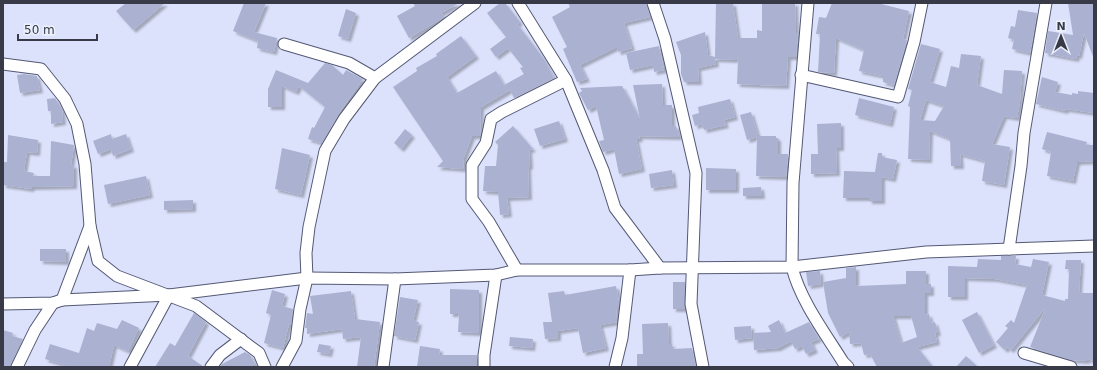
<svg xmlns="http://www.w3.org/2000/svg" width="1097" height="370" font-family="'DejaVu Sans',sans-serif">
  <defs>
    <filter id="shadow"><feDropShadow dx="3" dy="3" stdDeviation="1" flood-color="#0004"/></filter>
  </defs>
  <rect width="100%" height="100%" fill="#dce2fc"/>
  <g fill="#aab1d1" fill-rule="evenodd" filter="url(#shadow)">
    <polygon points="126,3 165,3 133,30 116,11"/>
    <polygon points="244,3 266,3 254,32 277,38 274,52 257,48 258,41 233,31"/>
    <polygon points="413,3 459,3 441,13 444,17 409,38 397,16 415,6"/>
    <polygon points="500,3 505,3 520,22 517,24 544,59 554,78 514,98 510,90 481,107 480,136 472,136 464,157 463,169 437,167 443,161 393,87 417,71 416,68 437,56 436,54 461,36 476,56 447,77 457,93 496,71 504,85 524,74 520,68 523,67 508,48 496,57 490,49 506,37 487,13"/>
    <polygon points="568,3 646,3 650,17 624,23 632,48 618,52 617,47 580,65 587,79 577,82 563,49 567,47 552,17 570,7"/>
    <polygon points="716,3 733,3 738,38 757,38 757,30 762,31 762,3 795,3 796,33 798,33 796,57 788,57 786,86 737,84 738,60 715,59 716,64 698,68 699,82 684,82 681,74 681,55 676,42 705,32 708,55 715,57"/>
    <polygon points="832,3 881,3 881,4 909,11 903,39 907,40 894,85 883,82 883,76 859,71 864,50 836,38 834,73 818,72 820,34 816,34 819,17 826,18"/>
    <polygon points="1068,3 1094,3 1094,59 1084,33 1079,56 1077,55 1076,59 1045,53 1048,31 1073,35"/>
    <polygon points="346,9 356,13 348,39 338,36"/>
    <polygon points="1018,10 1037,13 1030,53 1012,49 1014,40 1008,38 1011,26 1015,27"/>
    <path d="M921,44L940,49L930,82L946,87L951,66L959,68L961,54L981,56L977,85L1002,94L1004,70L1022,71L1020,101L1017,118L1004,116L992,144L1010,147L1004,185L982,181L985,161L960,154L961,166H951L950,139L930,131L929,160L908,159L910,107L908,106L912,90L908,89ZM926,100L944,106L935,121L920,120Z"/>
    <polygon points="659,46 664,70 654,72 653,65 630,70 626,53"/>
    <polygon points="325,63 332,65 343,75 346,70 363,79 341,110 322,143 308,139 312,127 314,128 325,107 299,86 296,92 282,86 282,107 268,107 268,89 276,70 308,83"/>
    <polygon points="24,74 37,76 40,90 20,93 17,75"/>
    <polygon points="1042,77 1058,82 1055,92 1072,95 1072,93 1078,94 1078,91 1094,93 1094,113 1066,109 1065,111 1036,104"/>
    <polygon points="662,84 663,105 672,105 672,126 676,126 679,137 639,136 640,139 636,139 642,169 619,174 614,149 603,152 599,141 604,140 596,106 588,110 579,93 582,91 580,88 622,86 640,119 633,85"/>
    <polygon points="55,98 62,109 63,122 51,124 51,111 48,111 47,99"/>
    <polygon points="859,98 894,107 890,124 855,115"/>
    <polygon points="730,99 735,117 724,120 726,125 704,130 702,124 695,126 692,115 699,113 698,107"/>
    <polygon points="751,112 758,136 776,136 776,138 778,138 778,154 788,154 786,177 756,176 757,137 747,140 740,115"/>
    <polygon points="559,121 565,139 540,146 534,129"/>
    <polygon points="841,123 841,148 836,148 837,173 811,174 811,154 818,154 817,124"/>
    <polygon points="513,126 533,149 529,150 530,166 528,167 529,197 507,198 509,214 500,215 498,192 483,191 485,166 496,166 498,145 495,142"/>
    <polygon points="405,129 412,135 401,149 394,143"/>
    <polygon points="1047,132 1087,142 1086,145 1094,145 1094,161 1077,162 1073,181 1047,176 1051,152 1042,149"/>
    <polygon points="111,134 112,139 126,134 131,149 113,156 111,149 98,154 93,141"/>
    <polygon points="8,135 38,140 37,153 27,152 24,171 34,173 33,176 50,176 51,141 74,145 71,165 74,165 74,186 32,187 31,189 3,185 3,162 7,162"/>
    <polygon points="282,148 310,155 301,195 275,189"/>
    <polygon points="878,153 882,153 882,157 897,160 893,179 882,177 882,201 869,201 869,198 843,198 844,171 875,172"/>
    <polygon points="706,168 736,169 736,190 706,190"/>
    <polygon points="672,170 674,185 651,188 649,174"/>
    <polygon points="146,176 150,195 108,204 104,185"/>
    <polygon points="761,187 762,196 743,196 743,188"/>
    <polygon points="193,200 193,209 164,210 164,201"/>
    <polygon points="40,249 66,249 66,262 40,261"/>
    <polygon points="1001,256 1016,256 1015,264 1031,267 1033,259 1049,262 1042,295 1065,301 1065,299 1068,299 1069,269 1065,269 1066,260 1081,260 1079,293 1094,293 1094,361 1087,359 1087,361 1071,360 1030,347 1046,307 1011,350 1007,347 1005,350 996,342 1008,328 1005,326 1011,320 1014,323 1027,285 995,279 965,278 965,297 948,297 948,266 977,267 978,259 1001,260"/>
    <path d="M856,267V286L906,284V271H926V284H931V293H925V315L929,314L931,323L935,322L938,333H935L937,342L917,347L933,367H877L870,354L864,355L861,343L850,344L849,332L840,337L828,313L823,282L846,278V268ZM893,316H911L917,337L901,343Z"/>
    <polygon points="820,271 821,284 808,286 806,272"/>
    <rect x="673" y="282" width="12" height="27"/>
    <polygon points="616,286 619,302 619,308 616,308 617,322 600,325 606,348 583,353 578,328 558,331 558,338 545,339 543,322 552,322 548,293 564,291 565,295"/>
    <polygon points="450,289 479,290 479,333 458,332 459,314 450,314"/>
    <polygon points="272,290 285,294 282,306 293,309 291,325 289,324 283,348 264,343 271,315 266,313"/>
    <polygon points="351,291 355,319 380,322 374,367 357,367 361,337 343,339 342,329 307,334 307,328 305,328 307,313 313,314 310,296"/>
    <polygon points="400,297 418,300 413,321 419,322 415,340 394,336"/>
    <polygon points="977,312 994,345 979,353 962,320"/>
    <polygon points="194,313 206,322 188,356 204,367 155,367 170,343 175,346"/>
    <polygon points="122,320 139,328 128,351 114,345 109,367 72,367 45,359 50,344 79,353 87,328 94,331 97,323 117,329"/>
    <polygon points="779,320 785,333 809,322 819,339 811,342 815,350 806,354 802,346 795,349 791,341 778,348 754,350 753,333 771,332 768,326"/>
    <polygon points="668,323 669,344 672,344 672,349 692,348 696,367 637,367 637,354 643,354 642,324"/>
    <polygon points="751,326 752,338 735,340 734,327"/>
    <polygon points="3,330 13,333 12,336 23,339 10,367 3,367"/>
    <polygon points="510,337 533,339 532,348 509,346"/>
    <polygon points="319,344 331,346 329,354 317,352"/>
    <polygon points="420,346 440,349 439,355 477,355 477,367 417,367"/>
    <polygon points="245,352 250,355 255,364 248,367 220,367 222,364"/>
    <polygon points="966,356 978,367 956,367"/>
  </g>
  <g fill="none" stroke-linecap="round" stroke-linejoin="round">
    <g stroke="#535874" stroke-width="13">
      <g id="minor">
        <polyline points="518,3 566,80 603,170 615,208 660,268"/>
        <polyline points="653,3 665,39 696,173 691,304 703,367"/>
        <path d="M808,3L793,183L792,267C800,300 825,333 843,362L848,367"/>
        <polyline points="284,44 349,63 375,78"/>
        <polyline points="3,64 41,69 65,99 77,124 85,164 90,226 98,261 117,276 196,306 259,353 265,367"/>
        <polyline points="801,75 898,97 914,42 922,3"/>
        <polyline points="1009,249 1021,166 1024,133 1046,3"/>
        <polyline points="517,270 489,222 472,199 472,165 486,143 491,119 502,112 566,80"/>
        <polyline points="62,300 90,226"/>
        <polyline points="3,304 53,303 62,300 169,295 307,278 395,279 496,275 517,270 630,270 660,268 792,267 926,252 1094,246"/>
        <polyline points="1024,353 1071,367"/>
        <polyline points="17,367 35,330 53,303"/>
        <polyline points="130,367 169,295"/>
        <polyline points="211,367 220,355 241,339"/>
        <polyline points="282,367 296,341 300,309 307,278 306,253 309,227 325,151 344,119 375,78 475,3"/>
        <polyline points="383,367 395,279"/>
        <polyline points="484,367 484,355 496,275"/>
        <polyline points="615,367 622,338 630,270"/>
      </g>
    </g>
    <use href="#minor" stroke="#fff" stroke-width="11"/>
  </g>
  <rect width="1097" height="370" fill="none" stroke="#383a47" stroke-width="8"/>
  <g transform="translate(1061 36)" stroke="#ecf0fd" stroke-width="3" paint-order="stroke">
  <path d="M0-3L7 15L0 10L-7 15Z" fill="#383a47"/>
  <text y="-6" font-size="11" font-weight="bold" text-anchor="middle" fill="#383a47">N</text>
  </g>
  <path d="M18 34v6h79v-6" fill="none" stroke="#383a47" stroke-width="2"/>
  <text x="24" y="34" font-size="12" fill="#383a47" stroke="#ecf0fd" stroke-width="3" paint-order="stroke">50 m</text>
</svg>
